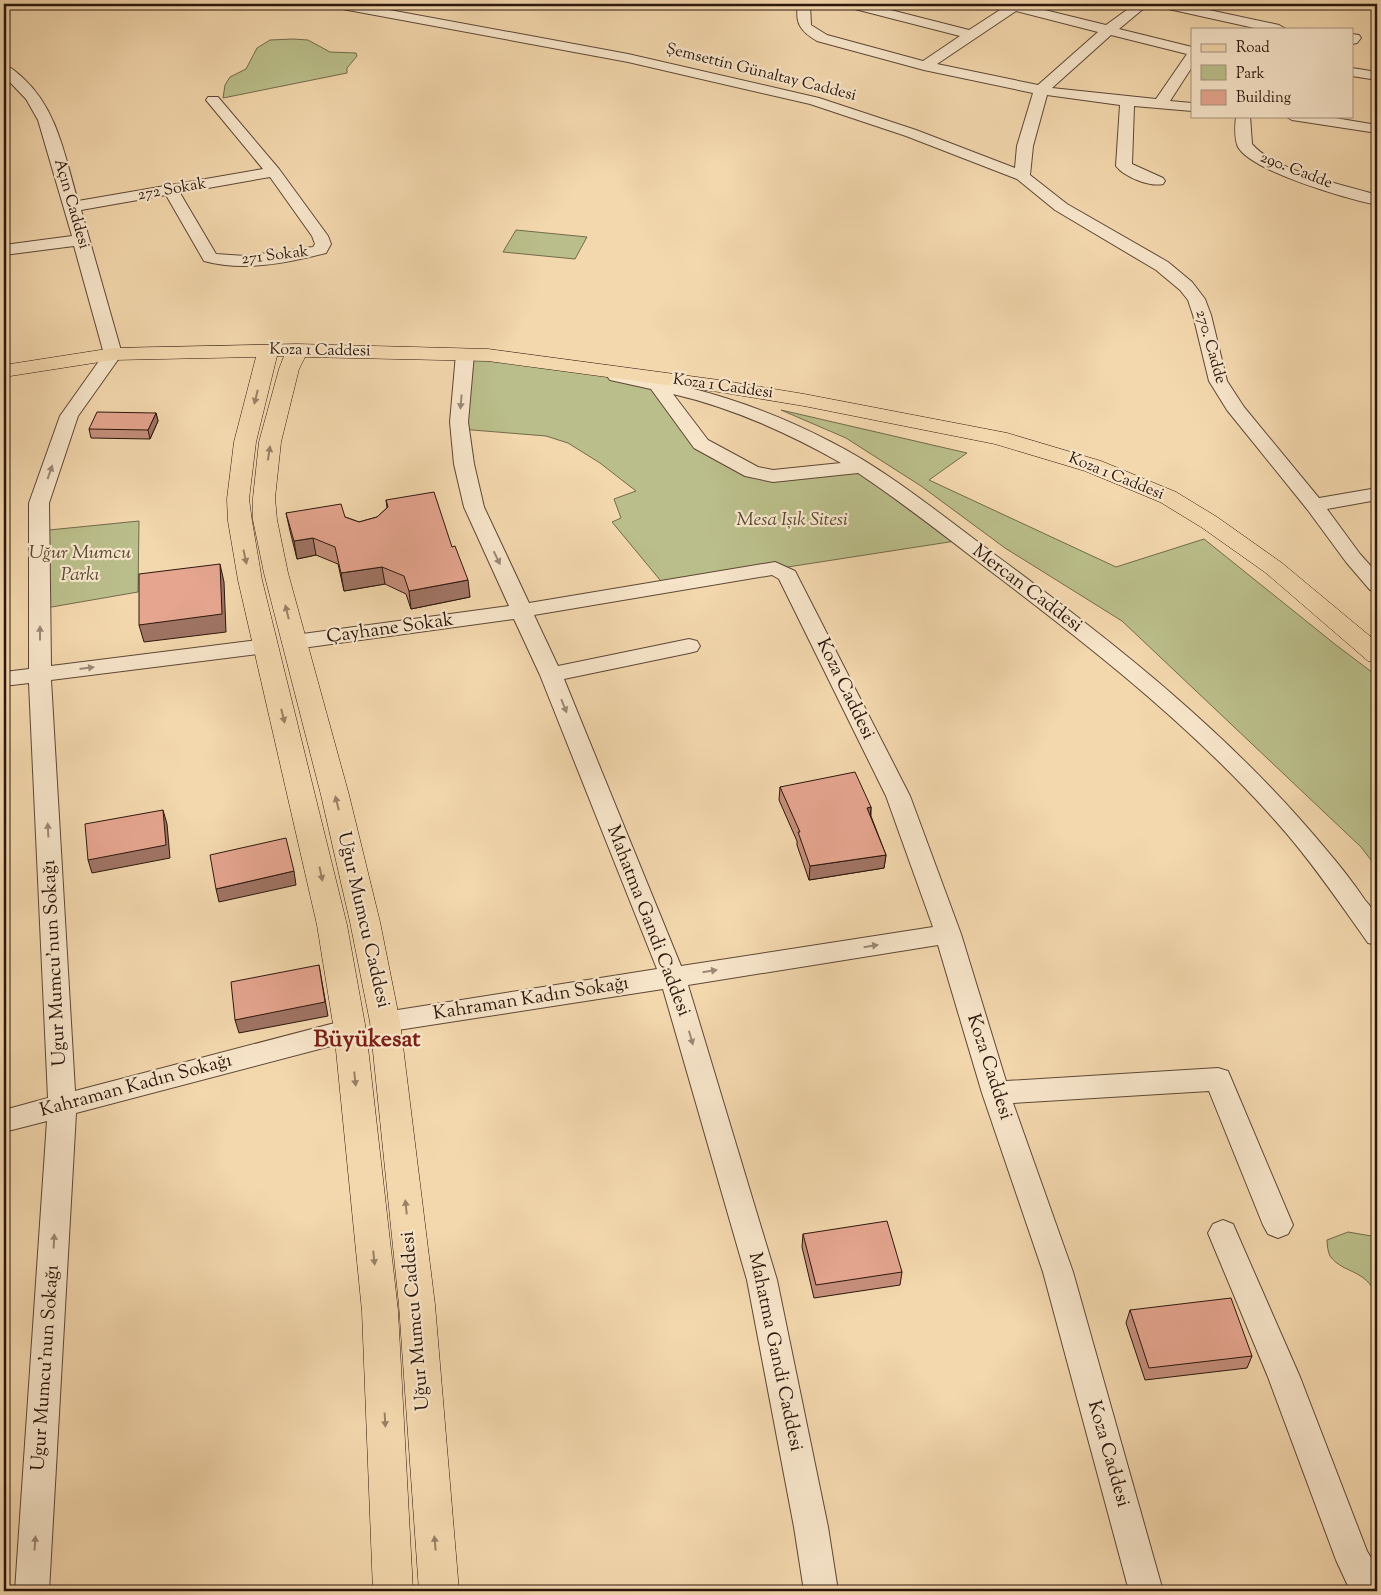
<svg xmlns="http://www.w3.org/2000/svg" width="1381" height="1595" font-family="'Sorts Mill Goudy',serif">
  <style>
    .green { fill: #babe8a; stroke: #736a4c }
    .lines { fill: none; stroke-linecap: round; stroke-linejoin: round }
    .minor-casing { stroke: #5e4735; stroke-width: 2 }
    .major-casing { stroke: #2c170d; stroke-width: 1 }
    .minor { fill: #f7e5ca; fill-rule: evenodd }
    .major { fill: #f3d7ad; fill-rule: evenodd }
    .wall { fill: #c58e7b; stroke: #2c170d }
    .shaded-wall { fill: #a07464; stroke: #2c170d }
    .building { fill: #e5a58f; stroke: #2c170d }
    .oneway { fill: #998165 }
    .oneway2 { fill: #9c8875 }
    .labels { text-anchor: middle; dominant-baseline: central; stroke-width: 4.5; stroke-linejoin: round; paint-order: stroke }
    .far-street-label { font-size: 16px; fill: #2c170d; stroke: #f7e5ca }
    .park-label { font-size: 19px; font-style: italic; fill: #574932; stroke: #f7e5ca }
    .street-label { font-size: 19px; fill: #2c170d; stroke: #f7e5ca }
    .district-label { font-size: 24px; font-weight: bold; fill: #7a1f14; stroke: #f7e5ca }
  </style>
  <rect width="100%" height="100%" fill="#f3d7ad"/>
  <filter id="stains"><feTurbulence type="fractalNoise" baseFrequency=".004" numOctaves="4"/><feColorMatrix values="0 0 0 0 .2 0 0 0 0 .09 0 0 0 0 .02 0 0 0 .5 -.17"/></filter>
  <radialGradient id="worn" r=".72"><stop offset=".6" stop-color="#630" stop-opacity="0"/><stop offset="1" stop-color="#630" stop-opacity=".3"/></radialGradient>
  <g class="green">
    <path d="M 293,39 L 308,40 L 330,52 L 356,53 L 357,56 L 347,68 L 347,73 L 223,98 L 225,85 L 230,77 L 246,69 L 257,48 L 270,40 Z"/>
    <path d="M 516,230 L 587,237 L 575,259 L 503,252 Z"/>
    <path d="M 465,354 L 657,384 L 701,444 L 752,472 L 860,467 L 962,540 L 665,586 L 612,522 L 621,518 L 614,499 L 636,491 L 600,463 L 568,443 L 546,436 L 460,429 Z"/>
    <path d="M 781,410 L 967,453 L 929,480 L 1116,567 L 1204,539 L 1336,645 L 1377,676 L 1377,868 L 1361,847 L 1122,621 L 1005,548 L 921,486 L 846,438 Z"/>
    <path d="M 139,521 L 138,592 L 40,609 L 39,531 Z"/>
    <path d="M 1348,1232 L 1377,1237 L 1377,1296 C 1365,1268 1343,1274 1330,1256 C 1328,1252 1327,1245 1327,1240 Z"/>
  </g>
  <g class="lines">
    <g class="minor-casing">
      <g id="minor">
        <path d="M 330,4 L 357,4 L 628,54 L 819,98 L 916,130 L 1015,168 L 1017,146 L 1033,93 L 924,70 L 817,41 C 800,31 795,23 798,4 L 810,4 L 811,25 L 827,35 L 923,61 L 960,36 L 847,7 L 846,4 L 867,4 L 969,30 L 1003,8 L 998,4 L 1020,4 L 1106,25 L 1135,4 L 1149,4 L 1119,29 L 1192,47 L 1192,67 L 1170,101 L 1192,103 L 1192,111 L 1134,106 L 1132,164 L 1163,178 L 1165,181 L 1163,184 C 1150,187 1124,177 1116,166 L 1120,105 L 1047,95 L 1033,146 L 1030,175 L 1067,204 L 1168,262 L 1192,282 L 1205,299 L 1211,315 L 1227,381 L 1244,407 L 1319,498 L 1377,488 L 1377,500 L 1327,509 L 1360,554 L 1377,573 L 1377,591 L 1370,590 L 1346,562 L 1307,509 L 1227,410 L 1209,381 L 1193,315 L 1188,300 L 1180,290 L 1156,270 L 1055,210 L 1017,179 L 906,136 L 810,104 L 628,62 L 337,8 ZM 1016,11 L 1098,32 L 1038,85 L 937,64 ZM 1111,35 L 1187,54 L 1156,99 L 1052,88 Z"/>
        <path d="M 1157,4 L 1181,4 L 1279,25 L 1286,29 L 1259,29 L 1164,8 Z"/>
        <path d="M 1352,34 L 1359,35 L 1361,38 L 1357,43 L 1352,44 Z"/>
        <path d="M 4,65 C 12,67 17,73 23,78 C 58,110 65,158 78,201 L 263,169 L 206,100 L 208,97 L 218,97 L 279,169 L 328,236 L 331,244 L 326,253 C 287,263 243,272 204,261 L 166,195 L 81,210 L 122,354 L 78,416 L 49,503 L 51,666 L 265,639 L 273,641 L 276,646 L 273,651 L 265,653 L 51,680 L 75,1091 L 350,1019 L 359,1023 L 363,1030 L 359,1037 L 350,1041 L 76,1113 L 49,1591 L 15,1591 L 47,1121 L 4,1132 L 4,1110 L 48,1098 L 29,683 L 4,686 L 4,672 L 29,669 L 29,503 L 60,416 L 104,354 L 74,246 L 4,255 L 4,245 L 72,236 L 38,120 L 26,99 L 4,76 ZM 270,177 L 312,236 L 315,244 L 313,247 L 245,256 L 216,254 L 180,193 Z"/>
        <path d="M 1352,68 L 1377,72 L 1377,80 L 1352,76 Z"/>
        <path d="M 1236,116 L 1250,116 L 1252,144 C 1275,171 1344,185 1377,195 L 1377,205 C 1349,199 1252,172 1238,147 C 1234,138 1235,126 1236,116 Z"/>
        <path d="M 1285,116 L 1323,116 L 1377,125 L 1377,133 L 1292,120 Z"/>
        <path d="M 465,349 L 471,350 L 474,354 L 468,422 L 474,464 L 484,507 L 529,603 L 775,562 L 795,571 L 910,796 L 961,934 L 1006,1081 L 1218,1068 L 1228,1071 L 1293,1225 L 1288,1234 L 1278,1238 L 1268,1234 L 1263,1225 L 1209,1091 L 1013,1103 L 1073,1272 L 1163,1591 L 1129,1591 L 1043,1272 L 982,1093 L 938,945 L 688,985 L 777,1280 L 828,1527 L 838,1591 L 804,1591 L 794,1527 L 747,1280 L 663,989 L 385,1032 L 376,1029 L 372,1022 L 376,1015 L 385,1012 L 657,969 L 540,675 L 514,619 L 295,649 L 287,647 L 284,642 L 287,637 L 295,635 L 509,606 L 464,507 L 454,464 L 450,422 L 456,354 L 459,350 ZM 772,575 L 779,579 L 886,796 L 933,927 L 681,966 L 564,679 L 689,653 L 697,651 L 700,646 L 697,641 L 689,639 L 558,666 L 534,615 Z"/>
        <path d="M 616,371 C 695,387 759,404 831,442 C 890,472 941,515 994,554 C 1115,643 1233,736 1329,853 C 1342,868 1354,884 1365,900 C 1369,905 1374,910 1377,916 C 1380,924 1377,937 1377,945 L 1368,943 C 1342,906 1316,868 1287,834 C 1202,735 1100,654 997,576 C 951,541 906,505 858,473 L 773,482 L 745,476 L 694,448 L 651,389 L 610,380 L 607,376 L 610,372 ZM 673,394 C 733,408 788,433 841,463 L 773,470 L 758,467 L 708,440 Z"/>
        <path d="M 1223,1220 L 1233,1224 L 1300,1377 L 1367,1551 L 1377,1568 L 1377,1591 L 1353,1591 L 1348,1586 L 1336,1560 L 1268,1377 L 1208,1233 L 1213,1224 Z"/>
      </g>
    </g>
    <g class="major-casing">
      <path id="major" d="M 297,344 L 488,349 L 719,380 L 804,394 L 1007,433 L 1101,461 L 1176,492 L 1217,517 L 1282,563 L 1377,642 L 1377,663 L 1368,661 L 1266,573 L 1201,527 L 1160,502 L 1085,471 L 995,444 L 804,406 L 719,392 L 488,361 L 305,357 L 299,369 L 281,442 L 275,498 L 277,520 L 288,573 L 349,795 L 380,922 L 400,1022 L 435,1305 L 459,1591 L 419,1591 L 399,1305 L 370,1022 L 350,922 L 321,795 L 264,573 L 253,520 L 253,498 L 259,442 L 279,369 L 284,356 L 277,356 L 256,442 L 249,499 L 252,521 L 262,580 L 347,925 L 366,1030 L 398,1311 L 413,1591 L 373,1591 L 362,1311 L 334,1030 L 317,925 L 238,580 L 228,521 L 227,499 L 234,442 L 256,357 L 113,360 L 4,377 L 4,365 L 113,348 Z"/>
    </g>
    <use href="#minor" class="minor"/>
    <use href="#major" class="major"/>
  </g>
  <g class="wall">
    <path d="M 156,413 L 158,421 L 150,439 L 91,438 L 89,429 Z"/>
    <path d="M 386,500 L 452,547 L 470,597 L 411,609 L 406,594 L 385,584 L 344,591 L 338,564 L 316,555 L 297,559 L 290,531 L 286,513 L 345,517 L 359,522 L 377,517 L 387,508 Z"/>
    <path d="M 780,787 L 871,807 L 871,816 L 886,855 L 884,868 L 809,880 L 797,845 L 797,841 L 779,800 Z"/>
    <path d="M 803,1234 L 902,1272 L 900,1285 L 814,1298 L 802,1247 Z"/>
    <path d="M 1130,1310 L 1252,1356 L 1247,1368 L 1145,1380 L 1126,1323 Z"/>
  </g>
  <g class="shaded-wall">
    <path d="M 156,413 L 158,421 L 150,439 L 148,430 Z"/>
    <path d="M 313,538 L 316,555 L 297,559 L 294,541 Z"/>
    <path d="M 220,564 L 224,582 L 226,632 L 144,642 L 139,625 Z"/>
    <path d="M 382,567 L 385,584 L 344,591 L 341,573 Z"/>
    <path d="M 468,580 L 470,597 L 411,609 L 409,591 Z"/>
    <path d="M 871,807 L 870,820 L 867,808 Z"/>
    <path d="M 163,810 L 167,824 L 170,858 L 92,873 L 88,860 Z"/>
    <path d="M 886,855 L 884,868 L 809,880 L 810,866 Z"/>
    <path d="M 294,871 L 296,885 L 219,902 L 216,889 Z"/>
    <path d="M 319,965 L 328,1016 L 239,1033 L 235,1020 Z"/>
  </g>
  <g class="building">
    <path d="M 97,412 L 156,413 L 148,430 L 89,429 Z"/>
    <path d="M 434,492 L 452,547 L 455,546 L 468,580 L 409,591 L 404,576 L 382,567 L 341,573 L 335,547 L 313,538 L 294,541 L 286,513 L 341,504 L 345,517 L 359,522 L 377,517 L 388,507 L 386,500 Z"/>
    <path d="M 220,564 L 222,614 L 139,625 L 139,574 Z"/>
    <path d="M 855,772 L 871,807 L 867,808 L 886,855 L 810,866 L 798,832 L 800,832 L 780,787 Z"/>
    <path d="M 163,810 L 166,845 L 88,860 L 85,824 Z"/>
    <path d="M 286,838 L 294,871 L 216,889 L 210,855 Z"/>
    <path d="M 319,965 L 325,1002 L 235,1020 L 231,982 Z"/>
    <path d="M 887,1221 L 902,1272 L 816,1285 L 803,1234 Z"/>
    <path d="M 1231,1298 L 1252,1356 L 1149,1368 L 1130,1310 Z"/>
  </g>
  <defs><path id="oneway-solid" d="M-6-.8H1V-3.2L6.5 0L1 3.2V.8H-6Z" transform="scale(1.25)"/></defs>
  <g class="oneway">
    <use href="#oneway-solid" transform="translate(256 397) rotate(104)"/>
    <use href="#oneway-solid" transform="translate(269 453) rotate(-81)"/>
    <use href="#oneway-solid" transform="translate(245 557) rotate(78)"/>
    <use href="#oneway-solid" transform="translate(287 612) rotate(-104)"/>
    <use href="#oneway-solid" transform="translate(283 716) rotate(76)"/>
    <use href="#oneway-solid" transform="translate(337 803) rotate(-104)"/>
    <use href="#oneway-solid" transform="translate(321 874) rotate(78)"/>
    <use href="#oneway-solid" transform="translate(355 1079) rotate(84)"/>
    <use href="#oneway-solid" transform="translate(406 1207) rotate(-96)"/>
    <use href="#oneway-solid" transform="translate(374 1258) rotate(84)"/>
    <use href="#oneway-solid" transform="translate(385 1420) rotate(87)"/>
    <use href="#oneway-solid" transform="translate(435 1543) rotate(-95)"/>
  </g>
  <g class="oneway2">
    <use href="#oneway-solid" transform="translate(461 402) rotate(95)"/>
    <use href="#oneway-solid" transform="translate(50 472) rotate(-71)"/>
    <use href="#oneway-solid" transform="translate(497 558) rotate(64)"/>
    <use href="#oneway-solid" transform="translate(40 633) rotate(-90)"/>
    <use href="#oneway-solid" transform="translate(87 668) rotate(-7)"/>
    <use href="#oneway-solid" transform="translate(564 706) rotate(68)"/>
    <use href="#oneway-solid" transform="translate(48 830) rotate(-93)"/>
    <use href="#oneway-solid" transform="translate(871 946) rotate(-9)"/>
    <use href="#oneway-solid" transform="translate(710 971) rotate(-9)"/>
    <use href="#oneway-solid" transform="translate(691 1038) rotate(74)"/>
    <use href="#oneway-solid" transform="translate(54 1241) rotate(-87)"/>
    <use href="#oneway-solid" transform="translate(35 1543) rotate(-86)"/>
  </g>
  <g class="labels">
    <g class="far-street-label">
      <text transform="translate(761 73) rotate(14)">Şemsettin Günaltay Caddesi</text>
      <text transform="translate(1296 171) rotate(21)">290. Cadde</text>
      <text transform="translate(172 190) rotate(-10)">272 Sokak</text>
      <text transform="translate(71 204) rotate(74)">Açın Caddesi</text>
      <text transform="translate(275 256) rotate(-7)">271 Sokak</text>
      <text transform="translate(1210 347) rotate(74)">270. Cadde</text>
      <text transform="translate(320 351) rotate(1)">Koza 1 Caddesi</text>
      <text transform="translate(723 387) rotate(8)">Koza 1 Caddesi</text>
      <text transform="translate(1116 477) rotate(22)">Koza 1 Caddesi</text>
    </g>
    <g class="park-label">
      <text x="792" y="520">Mesa Işık Sitesi</text>
      <text x="80" y="553">Uğur Mumcu<tspan x="80" dy="22">Parkı</tspan></text>
    </g>
    <g class="street-label">
      <text transform="translate(1027 589) rotate(37)">Mercan Caddesi</text>
      <text transform="translate(390 629) rotate(-8)">Çayhane Sokak</text>
      <text transform="translate(845 689) rotate(64)">Koza Caddesi</text>
      <text transform="translate(363 920) rotate(77)">Uğur Mumcu Caddesi</text>
      <text transform="translate(648 921) rotate(69)">Mahatma Gandi Caddesi</text>
      <text transform="translate(55 963) rotate(-93)">Ugur Mumcu'nun Sokağı</text>
      <text transform="translate(531 999) rotate(-9)">Kahraman Kadın Sokağı</text>
      <text transform="translate(989 1067) rotate(72)">Koza Caddesi</text>
      <text transform="translate(136 1086) rotate(-15)">Kahraman Kadın Sokağı</text>
      <text transform="translate(416 1321) rotate(-95)">Uğur Mumcu Caddesi</text>
      <text transform="translate(775 1352) rotate(78)">Mahatma Gandi Caddesi</text>
      <text transform="translate(46 1368) rotate(-86)">Ugur Mumcu'nun Sokağı</text>
      <text transform="translate(1108 1454) rotate(74)">Koza Caddesi</text>
    </g>
    <g class="district-label">
      <text x="367" y="1040">Büyükesat</text>
    </g>
  </g>
  <rect width="1381" height="1595" fill="none" stroke="#f3d7ad" stroke-width="20"/>
  <rect x="5" y="5" width="1371" height="1585" fill="none" stroke="#2c170d" stroke-width="2.5"/>
  <rect x="10" y="10" width="1361" height="1575" fill="none" stroke="#2c170d"/>
  <rect x="1191" y="28" width="162" height="90" fill="#f7e5ca" stroke="#a6937e"/>
  <rect x="1201" y="44" width="25" height="8" fill="#f3d7ad" stroke="#a6937e"/>
  <text x="1236" y="52" font-size="15" fill="#2c170d">Road</text>
  <rect x="1201" y="65" width="25" height="15" fill="#babe8a" stroke="#a6937e"/>
  <text x="1236" y="78" font-size="15" fill="#2c170d">Park</text>
  <rect x="1201" y="90" width="25" height="15" fill="#e5a58f" stroke="#a6937e"/>
  <text x="1236" y="102" font-size="15" fill="#2c170d">Building</text>
  <rect width="100%" height="100%" filter="url(#stains)"/>
  <rect width="100%" height="100%" fill="url(#worn)"/>
</svg>
